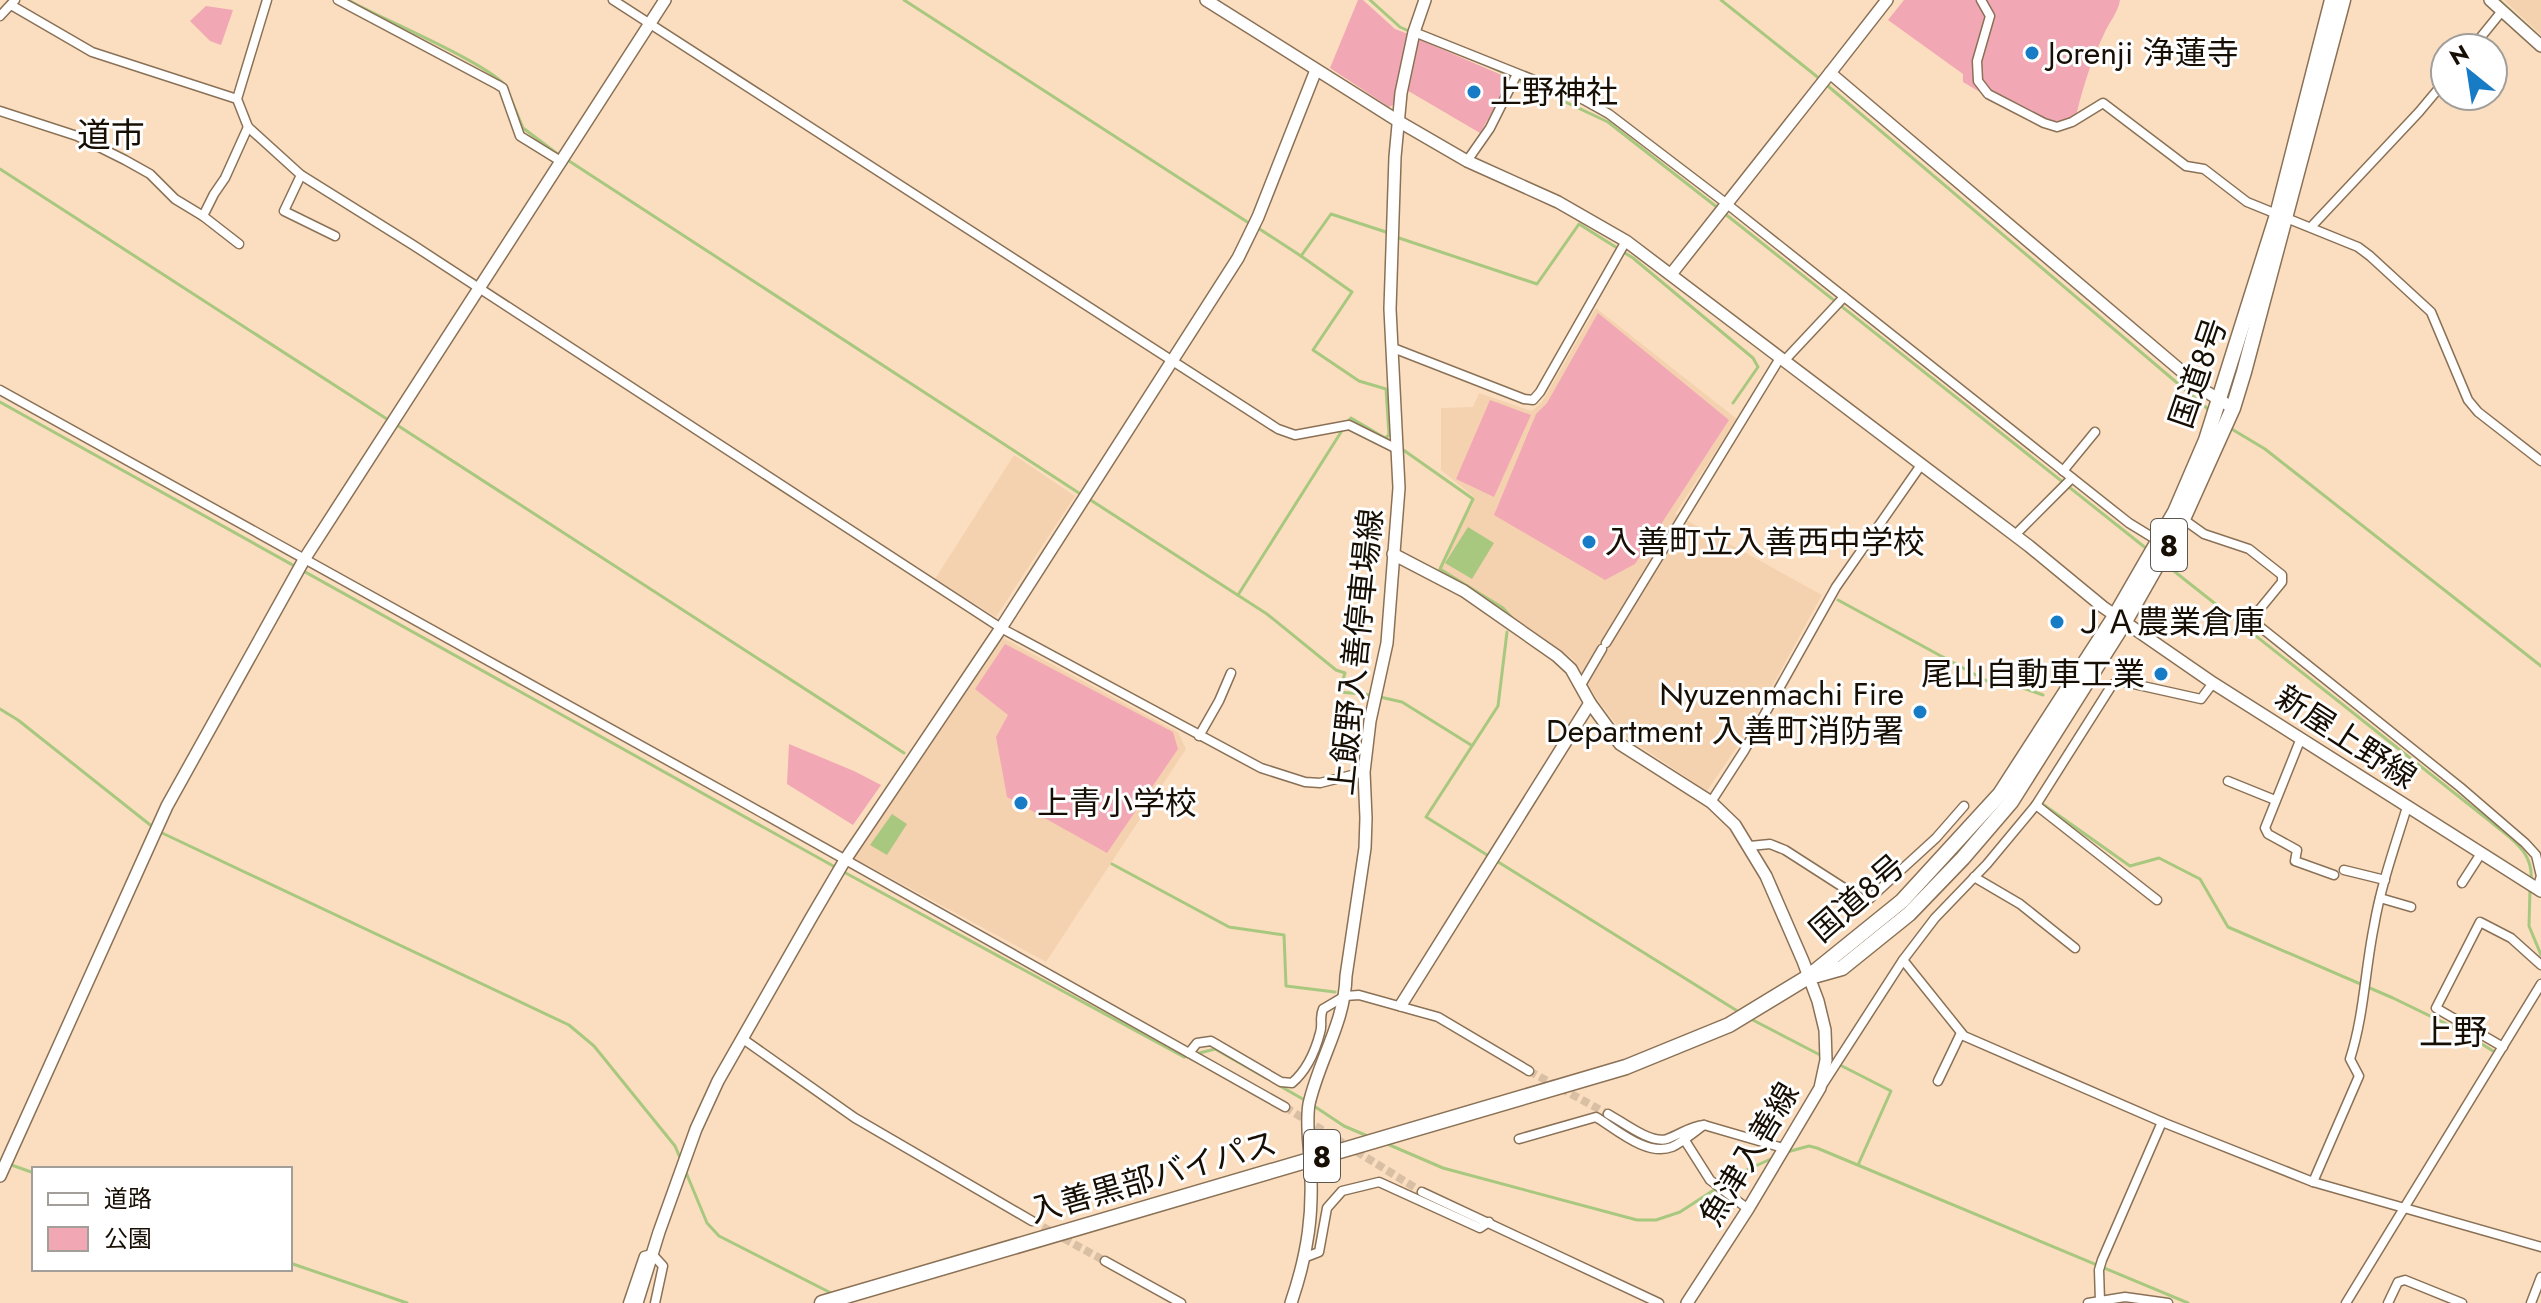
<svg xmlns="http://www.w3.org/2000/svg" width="2541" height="1303" font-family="Jost,'Noto Sans JP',sans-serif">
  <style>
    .built { fill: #f5d2af }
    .green { fill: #f2a7b4 }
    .water { fill: #a8c87f }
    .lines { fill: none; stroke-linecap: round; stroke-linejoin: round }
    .stream { stroke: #a8c87f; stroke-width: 3 }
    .street-tunnel { stroke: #d9bfa4; stroke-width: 8; stroke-dasharray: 8 4; stroke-linecap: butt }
    .street-casing { stroke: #8a7156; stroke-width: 11 }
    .secondary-casing { stroke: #8a7156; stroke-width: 14 }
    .highway-casing { stroke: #8a7156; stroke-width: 17 }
    .street { stroke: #fff; stroke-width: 8 }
    .secondary { stroke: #fff; stroke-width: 11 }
    .highway { stroke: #fff; stroke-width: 14 }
    .poi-dot { fill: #177bc6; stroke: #fff; stroke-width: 3 }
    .labels { text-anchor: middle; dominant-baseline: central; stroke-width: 6; stroke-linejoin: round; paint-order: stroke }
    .shield { fill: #fff; stroke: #5d564f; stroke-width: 2 }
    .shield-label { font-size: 30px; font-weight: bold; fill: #170e04 }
    .poi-label { font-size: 32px; fill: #170e04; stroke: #fff; text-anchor: start }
    .street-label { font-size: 32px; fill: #170e04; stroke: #fff }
    .neighbourhood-label { font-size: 34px; fill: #170e04; stroke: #fff }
  </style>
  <rect width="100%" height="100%" fill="#fbdec0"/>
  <g class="built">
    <path d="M 2504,0 L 2541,0 L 2541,35 Z"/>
    <path d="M 1596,308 L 1737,419 L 1675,514 L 1822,595 L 1746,734 L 1707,791 L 1626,737 L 1596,698 L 1573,659 L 1471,588 L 1438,570 L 1475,498 L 1441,470 L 1441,408 L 1473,407 L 1479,393 L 1532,411 L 1542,402 Z"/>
    <path d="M 1014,455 L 1075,496 L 996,617 L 935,579 Z"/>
    <path d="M 1003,638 L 1178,732 L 1186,749 L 1046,962 L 854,858 Z"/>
  </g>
  <g class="green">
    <path d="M 1358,0 L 1363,0 L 1395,29 L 1408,34 L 1395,104 L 1389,107 L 1330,68 Z"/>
    <path d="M 1904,0 L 2120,0 C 2118,13 2109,22 2104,34 C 2090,63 2081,93 2074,125 L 2041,125 L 2010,110 L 1963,82 L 1963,74 L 1888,20 Z"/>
    <path d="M 206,6 L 233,10 L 221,45 L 210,41 L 190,21 Z"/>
    <path d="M 1416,38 L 1511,79 L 1480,133 L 1405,89 Z"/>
    <path d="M 1598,313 L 1729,420 L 1635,564 L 1605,580 L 1494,515 L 1536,414 L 1547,403 Z"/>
    <path d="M 1490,400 L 1531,415 L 1494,497 L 1456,479 Z"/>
    <path d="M 1005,644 L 1173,732 L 1178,749 L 1107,853 L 1007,797 L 996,737 L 1008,715 L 975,689 Z"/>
    <path d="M 789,744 L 854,771 L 881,785 L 853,825 L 787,784 Z"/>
  </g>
  <g class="water">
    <path d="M 1468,527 L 1494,543 L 1472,579 L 1445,563 Z"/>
    <path d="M 892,814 L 907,824 L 887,855 L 870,845 Z"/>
  </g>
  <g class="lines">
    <g class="stream">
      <path d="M 348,0 C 377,17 495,66 507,88"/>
      <path d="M 904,0 L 1252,225"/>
      <path d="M 1370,0 L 1400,27 L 1411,32"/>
      <path d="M 1721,0 L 1815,75 L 2209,410"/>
      <path d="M 2499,0 L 2535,33"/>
      <path d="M 1491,67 L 1608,122 L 1718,208"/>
      <path d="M 511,99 L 523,128 L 559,155"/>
      <path d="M 566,159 L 1082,495"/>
      <path d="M 0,169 L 390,421"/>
      <path d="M 1724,213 L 2147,549"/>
      <path d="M 1258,228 L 1301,256 L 1331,214 L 1389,233"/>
      <path d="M 1396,237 L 1537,284 L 1579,224 L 1633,258 L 1753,358 L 1758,367 L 1733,403"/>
      <path d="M 1301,256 L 1352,292 L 1313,350 L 1359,381 L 1386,389 L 1389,435 L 1385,438 L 1351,418 L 1347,423"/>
      <path d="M 0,402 L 835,867"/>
      <path d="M 397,425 L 904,753"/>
      <path d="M 2230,428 L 2265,449 L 2541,666"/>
      <path d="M 1402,449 L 1473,499 L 1440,569 L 1503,608 L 1513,619"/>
      <path d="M 1089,499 L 1267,614 L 1336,670 L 1345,673 L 1339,692 L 1373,695"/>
      <path d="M 2165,564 L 2491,822 C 2512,840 2534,851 2531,882"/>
      <path d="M 1238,595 L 1343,429"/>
      <path d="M 1838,600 L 1987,681 L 2009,683 L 2043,695"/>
      <path d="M 1507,632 L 1498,706 L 1426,817 L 1739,1012"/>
      <path d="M 1380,697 L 1402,702 L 1471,745"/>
      <path d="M 0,709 L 18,720 L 154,828"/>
      <path d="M 2044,805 L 2130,866 L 2159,858 L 2200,879 L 2228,927 L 2393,998 L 2461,1031 L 2493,1051"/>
      <path d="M 160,832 L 569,1025 L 594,1046 L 675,1146 L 681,1160"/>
      <path d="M 1112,864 L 1229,927 L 1284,935 L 1286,986 L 1335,992"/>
      <path d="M 842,871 L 1184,1057 L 1215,1049 L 1266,1078"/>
      <path d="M 2530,889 L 2529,926 L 2541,955"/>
      <path d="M 1749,1018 L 1824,1057"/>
      <path d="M 1838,1064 L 1891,1091 L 1858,1165"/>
      <path d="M 1280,1086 L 1308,1102"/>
      <path d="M 1314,1106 L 1344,1126 L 1370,1137"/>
      <path d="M 1385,1143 L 1443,1168 L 1637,1220 L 1656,1220 L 1680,1212 L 1740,1173 L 1773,1158"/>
      <path d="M 1787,1152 L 1809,1146 L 1817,1148 L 2188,1303"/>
      <path d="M 0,1161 L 34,1173"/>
      <path d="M 685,1170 L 707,1223 L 719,1236 L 831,1293"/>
      <path d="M 290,1263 L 407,1303"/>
    </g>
    <g class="street-tunnel">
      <path d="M 1529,1071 L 1608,1114"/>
      <path d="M 1285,1107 L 1422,1192"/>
      <path d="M 1032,1221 L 1105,1261"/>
    </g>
    <g class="street-casing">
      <g id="street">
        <path d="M 267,0 L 237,99 L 248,127 L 301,175 L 413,245 L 1001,628 L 1261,768 L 1305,782 L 1320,783 L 1364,772"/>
        <path d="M 338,0 L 498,85 L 503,88 L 520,136 L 562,162"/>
        <path d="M 613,0 L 1278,429 L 1295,435 L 1349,425 L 1397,449"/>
        <path d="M 1981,0 L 1990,16 L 1977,61 L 1978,81 L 1988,94 L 2044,123 L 2057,127 L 2072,122 L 2103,103 L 2186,166 L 2204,169 L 2247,202 L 2358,247 L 2370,256 L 2431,312 L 2468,400 L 2478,412 L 2541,461"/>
        <path d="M 11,5 L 92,52 L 237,99"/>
        <path d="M 0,16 L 15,0"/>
        <path d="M 1414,32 L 1584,100 L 1609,114 L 1727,204 L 2129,523 L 2160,542"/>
        <path d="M 2472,48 L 2502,11"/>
        <path d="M 0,111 L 77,136 L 125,160 L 150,174 L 175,199 L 203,216 L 214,194 L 225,178 L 248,127"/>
        <path d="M 1467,161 L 1490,128 L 1517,74"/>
        <path d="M 301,175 L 284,211 L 335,236"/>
        <path d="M 203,216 L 239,244"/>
        <path d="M 2311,227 L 2419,112 L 2445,81"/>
        <path d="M 1393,348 L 1524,399 L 1533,400 L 1540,392 L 1626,241"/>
        <path d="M 1784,361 L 1844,297"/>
        <path d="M 0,390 L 739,800 L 1285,1107"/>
        <path d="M 2063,471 L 2095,432"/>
        <path d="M 2183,519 L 2204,534 L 2249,549 L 2282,575 L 2282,582 L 2255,615 L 2254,622 L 2460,787 L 2525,843 L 2536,855 L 2541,876 L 2537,889"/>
        <path d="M 2015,535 L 2072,478"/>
        <path d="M 1606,643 L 1780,358"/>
        <path d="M 1581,685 L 1602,649"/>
        <path d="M 1199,736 L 1219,701 L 1231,673"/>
        <path d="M 2301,738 L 2265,828 L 2268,834 L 2297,850 L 2295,861 L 2334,875"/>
        <path d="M 2228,781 L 2275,800"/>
        <path d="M 1711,802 L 1744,751 L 1836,587 L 1921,465"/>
        <path d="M 2036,805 L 2157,900"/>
        <path d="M 1750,846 L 1770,844 L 1785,850 L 1866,902 L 1936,838 L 1964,806"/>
        <path d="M 2344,870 L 2385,880"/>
        <path d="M 1974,877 L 2020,904 L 2075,948"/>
        <path d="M 2462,883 L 2480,855"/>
        <path d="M 2380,898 L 2411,907"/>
        <path d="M 1903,960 L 1964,1036 L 2162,1122 L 2313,1182 L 2541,1247"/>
        <path d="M 743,1039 L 855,1118 L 1032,1221"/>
        <path d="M 2503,1047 L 2436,1008 L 2480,922 L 2511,938 L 2541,965"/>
        <path d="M 1189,1053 L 1197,1043 L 1211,1041 L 1281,1082 L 1292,1083 C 1306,1071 1315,1052 1320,1033 C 1323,1025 1319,1018 1323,1009 L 1345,996 L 1359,995 L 1438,1017 L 1529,1071"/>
        <path d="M 1938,1081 L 1961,1033"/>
        <path d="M 1823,1084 L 1903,960 L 1935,918 L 1987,864 L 2036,805 L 2112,685 L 2120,681 L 2201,699 L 2213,683"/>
        <path d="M 1608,1114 C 1623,1122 1650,1144 1667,1139 C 1681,1134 1690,1126 1704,1125 L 1783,1148"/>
        <path d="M 1519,1139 L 1596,1117 C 1616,1129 1647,1157 1672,1147 C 1683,1142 1694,1132 1704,1125"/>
        <path d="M 1684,1139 L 1710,1180 L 1748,1209"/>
        <path d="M 2313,1182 L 2359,1076 L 2350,1059 C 2364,1016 2365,970 2374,926 C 2381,885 2395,846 2407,807"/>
        <path d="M 1422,1192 L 1659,1303"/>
        <path d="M 1306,1257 L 1319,1252 L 1327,1208 L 1342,1191 L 1379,1182 L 1480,1228 L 1489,1222"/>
        <path d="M 1105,1261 L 1181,1303"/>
        <path d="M 2100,1301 L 2099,1270 L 2102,1260 L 2162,1122"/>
        <path d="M 628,1303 L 644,1256 L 652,1254 L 663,1266 L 655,1303"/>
        <path d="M 2088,1303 L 2125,1297 L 2168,1303"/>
        <path d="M 2346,1303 L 2541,984"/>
        <path d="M 2388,1303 L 2398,1282 L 2405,1280 L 2462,1303"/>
        <path d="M 2531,1303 L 2541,1277"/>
      </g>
    </g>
    <g class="secondary-casing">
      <g id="secondary">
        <path d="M 1206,0 L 1398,121 L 1467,161 L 1558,202 L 1626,241 L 2029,546 L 2103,607 L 2213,683 L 2541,891"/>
        <path d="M 2490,0 L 2541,46"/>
        <path d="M 1830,73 L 1887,0"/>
        <path d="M 1672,273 L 1830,73 L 2205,391 L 2233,408"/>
        <path d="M 1393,554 L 1464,591 L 1557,656 L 1571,669 L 1590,703 L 1620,744 L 1711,802 L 1735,825 L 1766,876 L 1803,961 L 1818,1001 L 1825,1030 L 1826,1060 L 1820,1088 L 1748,1209 L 1687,1303"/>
        <path d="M 1401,1005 L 1590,703"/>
        <path d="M 0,1176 L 167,806 L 305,558 L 665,0"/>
        <path d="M 637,1303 L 659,1232 L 696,1129 L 718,1081 L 811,918 L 845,860 L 1001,628 L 1238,258 L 1258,217 L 1316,70"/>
        <path d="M 1291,1303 C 1308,1253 1314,1212 1310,1159 C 1309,1141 1306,1122 1309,1104 C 1319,1060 1345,1022 1346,976 L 1365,848 L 1366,818 L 1364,772 L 1370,721 L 1387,643 L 1399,488 L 1390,309 L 1395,157 L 1401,93 L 1414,32 L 1425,0"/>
      </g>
    </g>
    <g class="highway-casing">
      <g id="highway">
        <path d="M 1817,975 L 1842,968 L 1909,914 L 1963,858 L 2011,802 L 2124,623 L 2183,519 L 2233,408 L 2244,372 L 2343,0"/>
        <path d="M 822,1303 L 1626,1067 L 1729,1025 L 1808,977 L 1902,901 L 2000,794 L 2115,616 L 2175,512 L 2206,440 L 2277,215 L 2332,0"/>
      </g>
    </g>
    <use href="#street" class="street"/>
    <use href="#secondary" class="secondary"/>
    <use href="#highway" class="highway"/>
  </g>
  <g class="poi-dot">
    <circle cx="2032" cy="53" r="8"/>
    <circle cx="1474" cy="92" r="8"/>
    <circle cx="1589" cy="542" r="8"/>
    <circle cx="2057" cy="622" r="8"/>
    <circle cx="2161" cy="674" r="8"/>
    <circle cx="1920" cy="712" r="8"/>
    <circle cx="1021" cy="803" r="8"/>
  </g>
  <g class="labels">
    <g class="shield">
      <rect x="2151" y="519" width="36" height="52" rx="6"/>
      <rect x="1304" y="1130" width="36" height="52" rx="6"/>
    </g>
    <g class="shield-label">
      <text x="2169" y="545">8</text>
      <text x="1322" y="1156">8</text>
    </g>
    <g class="poi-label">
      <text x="2048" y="53">Jorenji 浄蓮寺</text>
      <text x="1490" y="92">上野神社</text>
      <text x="1605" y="542">入善町立入善西中学校</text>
      <text x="2073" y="622">ＪＡ農業倉庫</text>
      <text x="2145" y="674" text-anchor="end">尾山自動車工業</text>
      <text x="1904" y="694" text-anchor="end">Nyuzenmachi Fire<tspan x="1904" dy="37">Department 入善町消防署</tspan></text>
      <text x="1037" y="803">上青小学校</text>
    </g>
    <g class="street-label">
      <text transform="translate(2198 373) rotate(-71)">国道8号</text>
      <text transform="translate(1356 652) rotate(-84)">上飯野入善停車場線</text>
      <text transform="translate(2346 737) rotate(33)">新屋上野線</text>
      <text transform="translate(1857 898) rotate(-41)">国道8号</text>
      <text transform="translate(1749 1154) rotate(-59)">魚津入善線</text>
      <text transform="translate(1153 1177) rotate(-16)">入善黒部バイパス</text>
    </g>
    <g class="neighbourhood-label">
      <text x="111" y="135">道市</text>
      <text x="2453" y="1032">上野</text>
    </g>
  </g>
  <rect x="32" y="1167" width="260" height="104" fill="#ffffff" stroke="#a29f9b" stroke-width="2"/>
  <rect x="48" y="1193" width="40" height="12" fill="#ffffff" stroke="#a29f9b" stroke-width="2"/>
  <text x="104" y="1207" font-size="24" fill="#170e04">道路</text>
  <rect x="48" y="1227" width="40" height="24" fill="#f2a7b4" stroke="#a29f9b" stroke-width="2"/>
  <text x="104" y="1247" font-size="24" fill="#170e04">公園</text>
  <g transform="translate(2469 72) rotate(330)"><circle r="38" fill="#ffffff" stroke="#a29f9b" stroke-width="2"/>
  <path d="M0-6L14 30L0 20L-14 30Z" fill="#177bc6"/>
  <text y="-12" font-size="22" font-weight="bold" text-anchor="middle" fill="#170e04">N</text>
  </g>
</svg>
